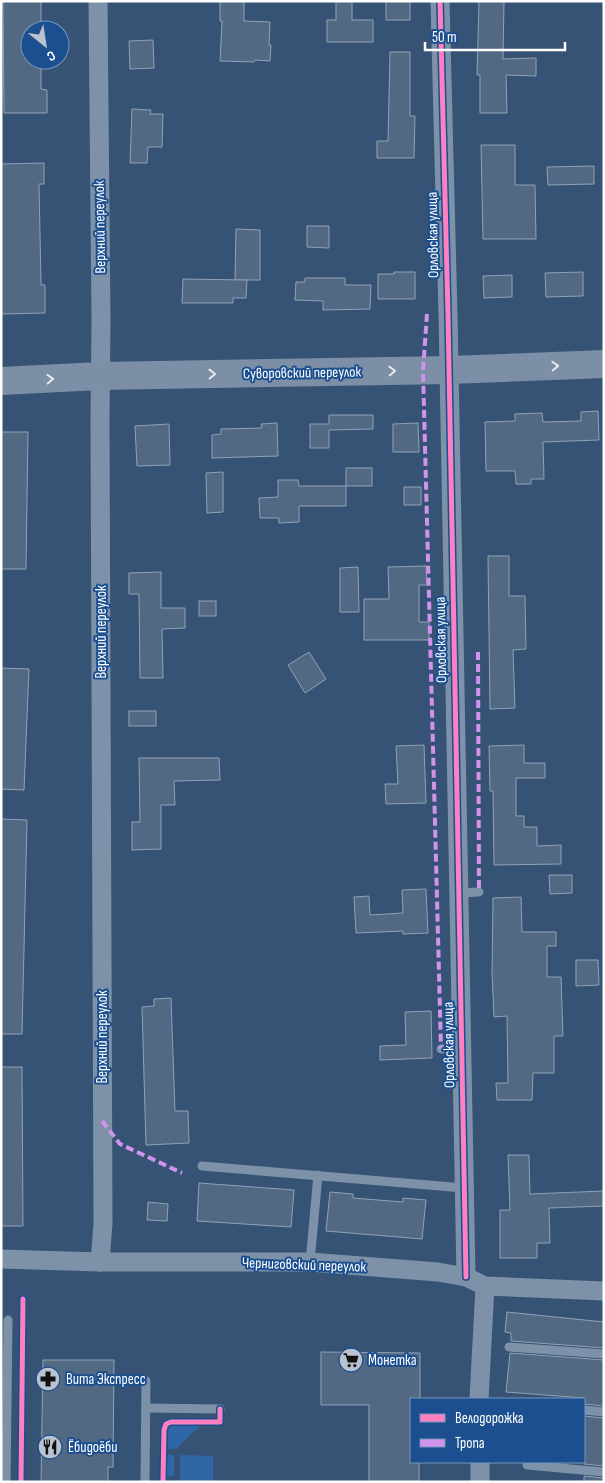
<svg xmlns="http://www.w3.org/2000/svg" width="605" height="1483" font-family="'Sofia Sans Condensed',sans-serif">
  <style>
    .green { fill: #2f66a5 }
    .building { fill: #526984; stroke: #92a2b6 }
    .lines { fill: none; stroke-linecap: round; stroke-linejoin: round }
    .lane { stroke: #7d92a8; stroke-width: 9 }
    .street { stroke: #7d92a8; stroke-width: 19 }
    .primary { stroke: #7d8ea7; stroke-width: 28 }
    .quiet { stroke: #d193ec; stroke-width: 4; stroke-dasharray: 8 4; stroke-linecap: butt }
    .cycleway-casing { stroke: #1b4f8f; stroke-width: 8 }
    .cycleway { stroke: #ff80c0; stroke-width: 5 }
    .oneway { stroke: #e5e8ed }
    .labels { text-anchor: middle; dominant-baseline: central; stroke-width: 4; stroke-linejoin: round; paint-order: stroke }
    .street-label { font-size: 15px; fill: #fff; stroke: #1b4f8f }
    .poi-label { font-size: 15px; fill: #fff; stroke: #1b4f8f; text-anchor: start }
  </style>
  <rect width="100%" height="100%" fill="#365274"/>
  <g class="green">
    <path d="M 170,1426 L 200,1426 L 176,1449 L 166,1449 L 167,1429 Z"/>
    <path d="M 166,1454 L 174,1455 L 174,1476 L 166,1476 Z"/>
    <path d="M 180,1455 L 213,1456 L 213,1482 L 180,1482 Z"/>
  </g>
  <g class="building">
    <path d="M 3,1 L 41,1 L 41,30 L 30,30 L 30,60 L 41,60 L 41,89 L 47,90 L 47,113 L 4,113 Z"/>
    <path d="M 220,1 L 244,1 L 244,21 L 270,22 L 269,45 L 271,45 L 270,61 L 255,60 L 254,62 L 220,61 L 222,21 L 220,21 Z"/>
    <path d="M 336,1 L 352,1 L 352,20 L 373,20 L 373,42 L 327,42 L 327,20 L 336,20 Z"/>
    <rect x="386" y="1" width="24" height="19"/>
    <path d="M 479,1 L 504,1 L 503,59 L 536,58 L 536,76 L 506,75 L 507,113 L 480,113 L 480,75 L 477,75 Z"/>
    <path d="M 153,40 L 154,68 L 130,69 L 129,41 Z"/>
    <path d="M 390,52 L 410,52 L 410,116 L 415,116 L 414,158 L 377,158 L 377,141 L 388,141 Z"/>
    <path d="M 132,109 L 151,110 L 150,114 L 163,114 L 162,147 L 148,147 L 147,163 L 130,163 Z"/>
    <path d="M 481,145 L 515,145 L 515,185 L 535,185 L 536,239 L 483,239 Z"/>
    <path d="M 44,163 L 44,184 L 39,184 L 41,285 L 45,285 L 45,313 L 1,314 L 1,164 Z"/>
    <path d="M 594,166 L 594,184 L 548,185 L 547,167 Z"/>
    <path d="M 307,226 L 329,226 L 329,248 L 307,247 Z"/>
    <path d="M 236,229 L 260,230 L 260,280 L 235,280 Z"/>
    <path d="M 394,272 L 415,272 L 415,299 L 378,299 L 378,274 L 394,274 Z"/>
    <path d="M 583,272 L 583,296 L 546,297 L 545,273 Z"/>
    <path d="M 512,275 L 512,297 L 484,298 L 483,276 Z"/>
    <path d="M 305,278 L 345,278 L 345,285 L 371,285 L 370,309 L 323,310 L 323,301 L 295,300 L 296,282 L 305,282 Z"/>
    <path d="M 183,279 L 247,280 L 246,298 L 233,298 L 233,303 L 182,303 Z"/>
    <path d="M 598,411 L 599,440 L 543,442 L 544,479 L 531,479 L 531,484 L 516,484 L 515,471 L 486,471 L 485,422 L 515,421 L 515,414 L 542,413 L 543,422 L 581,421 L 581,412 Z"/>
    <path d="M 329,415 L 373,415 L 373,429 L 329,430 L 329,448 L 310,448 L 310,424 L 329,424 Z"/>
    <path d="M 277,423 L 278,456 L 212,458 L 212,435 L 221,434 L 221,429 L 262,428 L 261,424 Z"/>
    <path d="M 418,423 L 419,452 L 393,452 L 393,424 Z"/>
    <path d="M 169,424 L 170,465 L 137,466 L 135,426 Z"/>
    <path d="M 1,432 L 28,432 L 26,569 L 1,569 Z"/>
    <rect x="346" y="468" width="26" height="18"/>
    <path d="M 223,472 L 223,512 L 207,513 L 206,473 Z"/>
    <path d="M 278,480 L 298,480 L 299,486 L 346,486 L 346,506 L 299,506 L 299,522 L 279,523 L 279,518 L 260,518 L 259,498 L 278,497 Z"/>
    <rect x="404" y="487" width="17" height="18"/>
    <path d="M 488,556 L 509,556 L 509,596 L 525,596 L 526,649 L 513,650 L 515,708 L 490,709 Z"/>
    <path d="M 426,566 L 427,585 L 419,585 L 419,622 L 429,622 L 429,640 L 364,640 L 364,599 L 389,599 L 388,567 Z"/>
    <path d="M 358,567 L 359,612 L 340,612 L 340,568 Z"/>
    <path d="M 161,572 L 161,608 L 185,608 L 185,628 L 162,629 L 163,678 L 140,678 L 139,594 L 129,594 L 129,573 Z"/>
    <rect x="199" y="601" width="17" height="15"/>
    <path d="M 309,652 L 326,679 L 305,693 L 288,665 Z"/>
    <path d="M 1,668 L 29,669 L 24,790 L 1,789 Z"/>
    <rect x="129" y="711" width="27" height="15"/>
    <path d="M 424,745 L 426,803 L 386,804 L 385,784 L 398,784 L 396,746 Z"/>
    <path d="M 524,745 L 524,763 L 545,763 L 545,778 L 516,778 L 516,816 L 524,816 L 524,827 L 537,827 L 537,846 L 561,845 L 561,864 L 494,865 L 493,791 L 490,791 L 489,746 Z"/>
    <path d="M 139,758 L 219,758 L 220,780 L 174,781 L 175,805 L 161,805 L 161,849 L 132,850 L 132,822 L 140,822 Z"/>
    <path d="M 1,819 L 27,820 L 22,1034 L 1,1034 Z"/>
    <path d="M 549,875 L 572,875 L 572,893 L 550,894 Z"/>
    <path d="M 426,889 L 428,933 L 403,934 L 403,931 L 356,933 L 354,897 L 369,896 L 370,915 L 403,913 L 402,890 Z"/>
    <path d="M 521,897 L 522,932 L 556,932 L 556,946 L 547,946 L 547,977 L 561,977 L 563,1036 L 554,1036 L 554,1073 L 533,1073 L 532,1100 L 497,1100 L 496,1083 L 508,1083 L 507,1016 L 494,1017 L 492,974 L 493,898 Z"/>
    <path d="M 576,960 L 598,960 L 599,985 L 576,986 Z"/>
    <path d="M 171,998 L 175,1111 L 188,1111 L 189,1143 L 146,1145 L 142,1007 L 154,1006 L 154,999 Z"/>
    <path d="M 431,1011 L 432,1058 L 380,1060 L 380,1046 L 406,1045 L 405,1012 Z"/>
    <path d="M 1,1067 L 22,1067 L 23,1226 L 1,1226 Z"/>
    <path d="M 508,1155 L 529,1155 L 530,1194 L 604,1191 L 604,1206 L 549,1208 L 550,1243 L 537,1243 L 537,1258 L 500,1258 L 500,1210 L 510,1210 Z"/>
    <path d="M 199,1183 L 294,1190 L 291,1227 L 197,1221 Z"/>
    <path d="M 330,1192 L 353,1194 L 353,1198 L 403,1202 L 403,1198 L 426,1200 L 422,1239 L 326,1231 Z"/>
    <path d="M 148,1202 L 168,1204 L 167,1221 L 147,1220 Z"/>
    <path d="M 507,1312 L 604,1322 L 604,1348 L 511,1341 L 511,1333 L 505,1332 Z"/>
    <path d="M 321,1352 L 420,1353 L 420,1399 L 411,1399 L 411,1462 L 419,1462 L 419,1482 L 369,1482 L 369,1405 L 321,1405 Z"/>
    <path d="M 510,1353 L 604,1360 L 604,1406 L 584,1404 L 584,1398 L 506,1392 Z"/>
    <path d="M 43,1360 L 114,1360 L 113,1467 L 108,1467 L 108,1482 L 41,1482 Z"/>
    <path d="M 584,1416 L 604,1418 L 604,1466 L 584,1464 Z"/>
    <path d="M 584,1476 L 604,1478 L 604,1482 L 584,1482 Z"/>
  </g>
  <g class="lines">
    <g class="lane">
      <path d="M 459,893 L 479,892"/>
      <path d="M 441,1049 L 461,1048"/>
      <path d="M 202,1166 L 464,1188"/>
      <path d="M 310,1262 L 318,1175"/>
      <path d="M 509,1347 L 604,1354"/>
      <path d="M 146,1408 L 220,1409"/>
      <path d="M 584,1410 L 604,1412"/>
      <path d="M 527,1465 L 604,1472"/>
      <path d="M 6,1482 L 8,1320"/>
      <path d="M 145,1482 L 146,1381"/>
    </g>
    <g class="street">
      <path d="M 98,1 L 101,321 L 100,419 L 103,1223 L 100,1262"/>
      <path d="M 440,1 L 448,314 L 466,1277"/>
      <path d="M 1,1259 L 100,1262 L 310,1262 L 438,1272 L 466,1277 L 485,1286 L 604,1291"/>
      <path d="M 479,1399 L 485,1286"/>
      <path d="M 480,1462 L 480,1482"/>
    </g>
    <path class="primary" d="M 1,381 L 100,376 L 449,370 L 604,364"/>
    <g class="quiet">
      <path d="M 427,314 L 423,371 L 441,1049"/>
      <path d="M 478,652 L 479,892"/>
      <path d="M 102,1121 L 120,1144 L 182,1173"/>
    </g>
    <g class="cycleway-casing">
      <g id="cycleway">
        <path d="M 440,1 L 448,314 L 466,1277"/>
        <path d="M 21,1482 L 23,1299"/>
        <path d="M 163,1482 L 164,1430 L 166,1424 L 171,1422 L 220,1422 L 220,1409"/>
      </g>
    </g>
    <use href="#cycleway" class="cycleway"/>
  </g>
  <defs><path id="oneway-chevron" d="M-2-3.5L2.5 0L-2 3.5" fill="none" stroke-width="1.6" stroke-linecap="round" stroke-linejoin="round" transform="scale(1.25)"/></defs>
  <g class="oneway">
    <use href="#oneway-chevron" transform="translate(555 366) rotate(-2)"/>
    <use href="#oneway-chevron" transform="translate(392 371) rotate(-1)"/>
    <use href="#oneway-chevron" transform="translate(212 374) rotate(-1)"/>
    <use href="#oneway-chevron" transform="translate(50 379) rotate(-3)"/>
  </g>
  <defs>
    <g id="supermarket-disc" transform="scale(1.25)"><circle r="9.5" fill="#b9c2ce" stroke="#1b4f8f"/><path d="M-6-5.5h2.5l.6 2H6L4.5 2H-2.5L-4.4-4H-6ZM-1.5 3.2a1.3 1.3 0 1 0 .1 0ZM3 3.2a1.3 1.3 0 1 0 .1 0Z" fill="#111"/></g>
    <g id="pharmacy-disc" transform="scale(1.25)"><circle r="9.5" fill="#b9c2ce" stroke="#1b4f8f"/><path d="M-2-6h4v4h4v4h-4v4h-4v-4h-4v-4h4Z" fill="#111"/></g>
    <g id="restaurant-disc" transform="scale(1.25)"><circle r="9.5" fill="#b9c2ce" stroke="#1b4f8f"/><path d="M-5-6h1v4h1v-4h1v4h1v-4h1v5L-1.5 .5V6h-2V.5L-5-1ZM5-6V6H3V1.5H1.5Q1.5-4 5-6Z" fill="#111"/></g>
  </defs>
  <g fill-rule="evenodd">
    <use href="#supermarket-disc" x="351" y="1360"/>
    <use href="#pharmacy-disc" x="48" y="1379"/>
    <use href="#restaurant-disc" x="50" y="1447"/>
  </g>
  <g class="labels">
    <g class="street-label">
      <text transform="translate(100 227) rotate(-91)">Верхний переулок</text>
      <text transform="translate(433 235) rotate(-91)">Орловская улица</text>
      <text transform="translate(302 373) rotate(-1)">Суворовский переулок</text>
      <text transform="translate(101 632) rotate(-90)">Верхний переулок</text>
      <text transform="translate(441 640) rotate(-91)">Орловская улица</text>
      <text transform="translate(102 1037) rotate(-90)">Верхний переулок</text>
      <text transform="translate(449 1045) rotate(-91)">Орловская улица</text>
      <text transform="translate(304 1265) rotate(2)">Черниговский переулок</text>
    </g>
    <g class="poi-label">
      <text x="368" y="1360">Монетка</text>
      <text x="66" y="1379">Вита Экспресс</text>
      <text x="68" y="1447">Ёбидоёби</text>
    </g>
  </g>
  <rect width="605" height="1483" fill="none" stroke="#ffffff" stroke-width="5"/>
  <rect x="410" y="1398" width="175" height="65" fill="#1b4f8f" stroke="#7695bc"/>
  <rect x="420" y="1414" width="25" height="8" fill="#ff80c0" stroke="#7695bc"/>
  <text x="455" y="1423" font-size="15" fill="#ffffff">Велодорожка</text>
  <rect x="420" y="1439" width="25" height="8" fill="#d193ec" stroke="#7695bc"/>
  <text x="455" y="1448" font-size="15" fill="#ffffff">Тропа</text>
  <g transform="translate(45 45) rotate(150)"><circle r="24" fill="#1b4f8f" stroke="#7695bc"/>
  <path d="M0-4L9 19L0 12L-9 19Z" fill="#b9c2ce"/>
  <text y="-8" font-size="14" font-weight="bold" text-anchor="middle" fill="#ffffff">С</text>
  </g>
  <path d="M425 42v8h140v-8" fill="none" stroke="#ffffff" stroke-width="2.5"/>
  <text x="432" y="42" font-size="15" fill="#ffffff" stroke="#1b4f8f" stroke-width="4" paint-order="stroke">50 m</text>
</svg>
